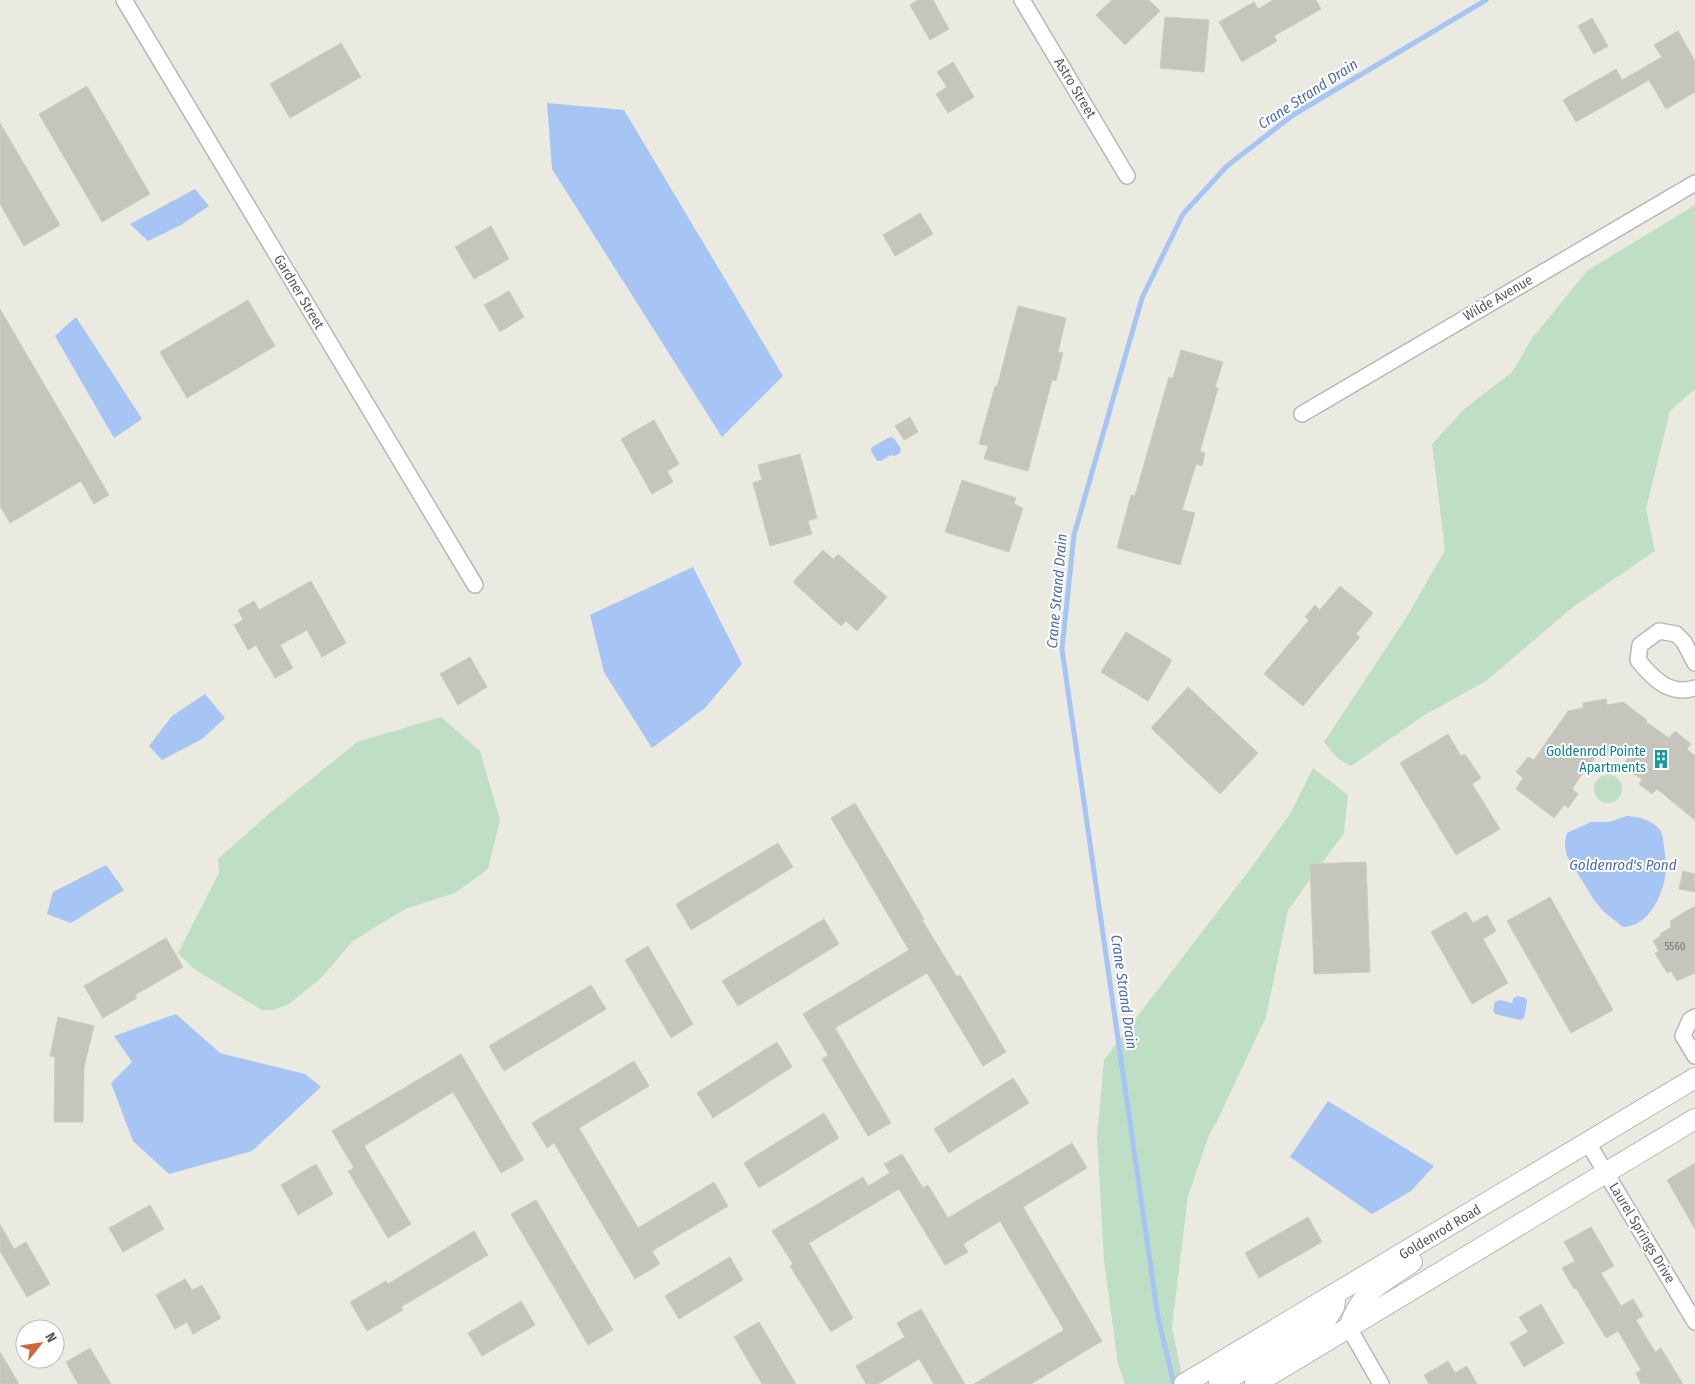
<svg xmlns="http://www.w3.org/2000/svg" width="1695" height="1384" font-family="'Fira Sans Condensed',sans-serif">
  <style>
    .green { fill: #bfdfc5 }
    .water { fill: #a6c4f4 }
    .lines { fill: none; stroke-linecap: round; stroke-linejoin: round }
    .stream { stroke: #a6c4f4; stroke-width: 5 }
    .building { fill: #c5c4bd; stroke: #ceccbf }
    .minor-casing { stroke: #b6b7bb; stroke-width: 18 }
    .secondary-casing { stroke: #b6b8bd; stroke-width: 22 }
    .minor { stroke: #fff; stroke-width: 15 }
    .secondary { stroke: #fff; stroke-width: 20 }
    .labels { text-anchor: middle; dominant-baseline: central; stroke-width: 4; stroke-linejoin: round; paint-order: stroke }
    .number-label { font-size: 11px; fill: #747576 }
    .street-label { font-size: 14px; fill: #595b5f; stroke: #fff }
    .culture-label { font-size: 14px; fill: #0d838f; stroke: #fff; text-anchor: end }
    .water-label { font-size: 15px; font-style: italic; fill: #4d6cb3; stroke: #fff }
  </style>
  <rect width="100%" height="100%" fill="#eaeae0"/>
  <g class="green">
    <path d="M 1695,205 L 1695,389 L 1670,411 L 1646,509 L 1655,551 L 1573,607 L 1486,681 L 1423,716 L 1351,766 L 1337,758 L 1324,742 L 1406,618 L 1445,550 L 1432,444 L 1464,409 L 1512,372 L 1533,337 L 1587,271 Z"/>
    <path d="M 441,717 L 480,751 L 500,820 L 488,869 L 455,893 L 405,909 L 353,941 L 321,978 L 289,1004 L 274,1010 L 262,1010 L 194,969 L 178,953 L 219,873 L 218,859 L 271,812 L 357,742 Z"/>
    <path d="M 1313,768 L 1348,795 L 1344,833 L 1288,910 L 1266,1017 L 1216,1123 L 1209,1135 L 1188,1196 L 1172,1327 L 1183,1381 L 1177,1384 L 1125,1384 L 1118,1364 L 1104,1261 L 1097,1137 L 1104,1060 L 1254,864 L 1290,814 Z"/>
    <circle cx="1608" cy="789" r="14"/>
  </g>
  <g class="water">
    <path d="M 547,103 L 624,110 L 783,376 L 722,437 L 552,169 Z"/>
    <path d="M 195,189 L 209,206 L 181,225 L 148,241 L 130,224 Z"/>
    <path d="M 76,317 L 142,419 L 114,438 L 55,336 Z"/>
    <path d="M 890,437 L 894,438 L 901,449 L 900,453 L 894,456 L 891,455 L 881,461 L 877,461 L 871,451 L 872,447 Z"/>
    <path d="M 693,567 L 742,664 L 705,708 L 652,748 L 604,672 L 590,615 Z"/>
    <path d="M 205,694 L 225,718 L 202,739 L 162,760 L 149,746 L 172,716 Z"/>
    <path d="M 1627,816 C 1636,816 1650,820 1656,826 C 1663,831 1663,839 1664,847 C 1665,853 1666,860 1666,866 C 1666,890 1650,927 1623,927 L 1603,911 L 1594,900 L 1567,856 C 1565,848 1564,841 1567,833 L 1591,822 L 1609,822 Z"/>
    <path d="M 106,865 L 124,890 L 71,923 L 47,914 L 53,892 Z"/>
    <path d="M 1517,996 L 1526,998 L 1527,1002 L 1524,1018 L 1520,1020 L 1495,1014 L 1493,1010 L 1495,1002 L 1500,1000 L 1512,1003 L 1513,999 Z"/>
    <path d="M 176,1014 L 220,1053 L 305,1074 L 321,1087 L 252,1151 L 169,1174 L 133,1141 L 111,1083 L 132,1062 L 114,1036 Z"/>
    <path d="M 1328,1101 L 1434,1166 L 1411,1191 L 1372,1214 L 1290,1157 Z"/>
  </g>
  <g class="lines">
    <path class="stream" d="M 1174,1384 L 1158,1317 L 1062,649 L 1074,535 L 1142,298 L 1183,214 L 1227,166 L 1293,115 L 1486,0"/>
  </g>
  <g class="building">
    <path d="M 918,0 L 933,0 L 949,29 L 930,40 L 910,5 Z"/>
    <path d="M 1112,0 L 1149,0 L 1160,11 L 1125,45 L 1096,15 Z"/>
    <path d="M 1273,0 L 1316,0 L 1321,9 L 1274,36 L 1277,41 L 1242,62 L 1219,22 L 1254,2 L 1258,9 Z"/>
    <path d="M 1165,17 L 1209,20 L 1204,72 L 1160,68 Z"/>
    <path d="M 1592,18 L 1608,46 L 1594,54 L 1578,26 Z"/>
    <path d="M 1678,31 L 1695,61 L 1695,92 L 1666,109 L 1649,80 L 1576,122 L 1563,100 L 1616,69 L 1622,80 L 1662,57 L 1654,45 Z"/>
    <path d="M 341,43 L 361,77 L 290,118 L 270,84 Z"/>
    <path d="M 953,62 L 974,97 L 948,113 L 936,94 L 947,87 L 937,72 Z"/>
    <path d="M 87,86 L 150,194 L 102,222 L 39,114 Z"/>
    <path d="M 0,123 L 60,225 L 24,246 L 0,204 Z"/>
    <path d="M 920,213 L 933,234 L 895,256 L 883,235 Z"/>
    <path d="M 491,226 L 509,259 L 474,279 L 455,247 Z"/>
    <path d="M 509,291 L 524,317 L 500,332 L 484,305 Z"/>
    <path d="M 248,300 L 275,346 L 187,398 L 160,352 Z"/>
    <path d="M 1018,306 L 1066,318 L 1058,352 L 1063,353 L 1056,381 L 1052,380 L 1028,471 L 984,459 L 988,446 L 979,444 L 995,386 L 997,387 Z"/>
    <path d="M 0,309 L 109,495 L 94,504 L 81,481 L 10,523 L 0,506 Z"/>
    <path d="M 1181,350 L 1223,362 L 1215,387 L 1218,388 L 1200,451 L 1205,453 L 1202,466 L 1196,464 L 1182,510 L 1195,513 L 1180,565 L 1117,548 L 1131,495 L 1135,496 L 1169,377 L 1173,378 Z"/>
    <path d="M 910,417 L 918,432 L 904,440 L 895,426 Z"/>
    <path d="M 654,420 L 679,464 L 667,471 L 673,482 L 652,494 L 621,439 Z"/>
    <path d="M 800,454 L 817,518 L 808,521 L 812,534 L 770,546 L 753,483 L 762,480 L 758,465 Z"/>
    <path d="M 962,480 L 1016,498 L 1014,504 L 1023,508 L 1009,552 L 945,532 Z"/>
    <path d="M 823,550 L 833,559 L 838,554 L 887,597 L 857,631 L 846,621 L 841,626 L 793,582 Z"/>
    <path d="M 311,581 L 346,643 L 322,657 L 307,630 L 280,645 L 293,668 L 275,678 L 256,645 L 248,650 L 234,625 L 243,620 L 238,610 L 254,601 L 259,610 Z"/>
    <path d="M 1340,586 L 1373,613 L 1356,634 L 1360,637 L 1303,706 L 1264,674 L 1309,620 L 1305,617 L 1315,605 L 1320,610 Z"/>
    <path d="M 1126,632 L 1172,660 L 1148,701 L 1101,672 Z"/>
    <path d="M 470,657 L 487,687 L 458,705 L 440,674 Z"/>
    <path d="M 1188,687 L 1258,753 L 1220,794 L 1151,728 Z"/>
    <path d="M 1606,699 L 1607,705 L 1623,702 L 1647,720 L 1646,722 L 1669,738 L 1675,731 L 1691,744 L 1687,749 L 1695,756 L 1695,820 L 1657,789 L 1652,794 L 1639,784 L 1642,779 L 1630,772 L 1632,769 L 1624,764 L 1633,749 L 1596,757 L 1587,767 L 1572,789 L 1578,794 L 1568,808 L 1564,805 L 1554,818 L 1516,789 L 1523,778 L 1516,772 L 1528,757 L 1534,760 L 1568,711 L 1583,708 L 1583,703 Z"/>
    <path d="M 1448,734 L 1461,756 L 1465,754 L 1481,778 L 1472,784 L 1500,829 L 1456,855 L 1400,763 Z"/>
    <path d="M 855,803 L 924,919 L 922,920 L 957,977 L 960,975 L 1006,1052 L 983,1066 L 927,973 L 835,1028 L 891,1123 L 868,1136 L 822,1059 L 828,1055 L 803,1014 L 909,950 L 831,818 Z"/>
    <path d="M 778,843 L 793,867 L 691,930 L 676,904 Z"/>
    <path d="M 1366,862 L 1370,972 L 1314,974 L 1310,864 Z"/>
    <path d="M 1683,871 L 1695,874 L 1695,892 L 1679,889 Z"/>
    <path d="M 1550,897 L 1613,1010 L 1571,1033 L 1507,921 Z"/>
    <path d="M 1695,906 L 1695,973 L 1677,981 L 1671,971 L 1667,973 L 1655,953 L 1659,951 L 1653,941 L 1661,936 L 1660,934 L 1671,927 L 1670,921 Z"/>
    <path d="M 1466,912 L 1473,923 L 1487,915 L 1496,931 L 1483,939 L 1508,983 L 1472,1004 L 1431,932 Z"/>
    <path d="M 824,919 L 839,944 L 738,1006 L 722,981 Z"/>
    <path d="M 166,938 L 183,967 L 135,995 L 137,998 L 103,1018 L 84,986 Z"/>
    <path d="M 648,946 L 693,1024 L 671,1038 L 625,960 Z"/>
    <path d="M 591,985 L 606,1009 L 504,1071 L 489,1046 Z"/>
    <path d="M 58,1017 L 94,1026 L 84,1067 L 83,1122 L 54,1122 L 55,1057 L 50,1056 Z"/>
    <path d="M 777,1042 L 792,1067 L 713,1118 L 697,1093 Z"/>
    <path d="M 461,1054 L 524,1160 L 501,1173 L 453,1092 L 364,1146 L 411,1224 L 388,1238 L 348,1171 L 354,1168 L 332,1131 Z"/>
    <path d="M 634,1061 L 649,1086 L 579,1128 L 638,1228 L 714,1182 L 728,1206 L 652,1251 L 660,1264 L 635,1279 L 554,1143 L 547,1148 L 532,1123 Z"/>
    <path d="M 1013,1078 L 1029,1103 L 949,1153 L 934,1129 Z"/>
    <path d="M 824,1113 L 839,1138 L 759,1188 L 744,1163 Z"/>
    <path d="M 1072,1143 L 1087,1168 L 1023,1207 L 1102,1341 L 1031,1384 L 974,1384 L 1064,1330 L 1000,1221 L 963,1244 L 968,1252 L 945,1265 L 899,1189 L 809,1243 L 853,1318 L 831,1332 L 790,1266 L 793,1264 L 772,1231 L 863,1177 L 868,1186 L 890,1173 L 884,1164 L 902,1154 L 923,1188 L 928,1185 L 948,1218 Z"/>
    <path d="M 1695,1163 L 1695,1229 L 1667,1180 Z"/>
    <path d="M 316,1164 L 333,1194 L 298,1215 L 281,1185 Z"/>
    <path d="M 536,1200 L 613,1330 L 588,1345 L 511,1214 Z"/>
    <path d="M 150,1205 L 164,1229 L 123,1252 L 109,1228 Z"/>
    <path d="M 1308,1217 L 1322,1242 L 1259,1278 L 1245,1253 Z"/>
    <path d="M 0,1224 L 14,1249 L 26,1242 L 50,1284 L 27,1297 L 0,1251 Z"/>
    <path d="M 1591,1227 L 1614,1266 L 1601,1273 L 1621,1306 L 1633,1299 L 1643,1316 L 1636,1320 L 1655,1352 L 1661,1348 L 1683,1384 L 1641,1384 L 1636,1373 L 1641,1370 L 1618,1331 L 1606,1338 L 1576,1288 L 1574,1289 L 1562,1268 L 1575,1261 L 1564,1242 Z"/>
    <path d="M 474,1231 L 488,1255 L 401,1307 L 403,1310 L 367,1331 L 350,1302 L 386,1281 L 388,1284 Z"/>
    <path d="M 730,1257 L 743,1280 L 679,1319 L 665,1296 Z"/>
    <path d="M 185,1279 L 192,1290 L 202,1285 L 221,1318 L 193,1334 L 187,1322 L 175,1329 L 156,1295 Z"/>
    <path d="M 521,1301 L 535,1325 L 482,1356 L 468,1333 Z"/>
    <path d="M 1541,1304 L 1564,1343 L 1524,1367 L 1510,1343 L 1528,1332 L 1519,1317 Z"/>
    <path d="M 921,1309 L 965,1384 L 934,1384 L 919,1359 L 878,1384 L 866,1384 L 856,1366 L 905,1337 L 897,1323 Z"/>
    <path d="M 759,1322 L 796,1384 L 762,1384 L 734,1337 Z"/>
    <path d="M 90,1348 L 111,1384 L 78,1384 L 66,1362 Z"/>
    <path d="M 0,1352 L 19,1384 L 0,1384 Z"/>
    <path d="M 1448,1361 L 1455,1373 L 1467,1366 L 1477,1384 L 1429,1384 L 1424,1375 Z"/>
  </g>
  <g class="lines">
    <g class="minor-casing">
      <g id="minor">
        <path d="M 124,0 L 475,585"/>
        <path d="M 1022,0 L 1127,176"/>
        <path d="M 1302,414 L 1695,183"/>
        <path d="M 1695,663 L 1684,642 L 1676,634 L 1659,631 L 1640,645 L 1638,660 C 1653,679 1670,696 1695,688"/>
        <path d="M 1695,1017 L 1690,1020 L 1683,1036 L 1695,1056"/>
        <path d="M 1588,1143 L 1695,1322"/>
        <path d="M 1349,1328 L 1381,1384"/>
      </g>
    </g>
    <g class="secondary-casing">
      <g id="secondary">
        <path d="M 1349,1328 C 1360,1291 1382,1283 1412,1262"/>
        <path d="M 1184,1384 L 1695,1078"/>
        <path d="M 1219,1384 L 1323,1324 L 1334,1307 L 1336,1293"/>
        <path d="M 1255,1384 L 1695,1119"/>
      </g>
    </g>
    <use href="#minor" class="minor"/>
    <use href="#secondary" class="secondary"/>
  </g>
  <defs>
    <g id="building-bare" transform="scale(1.5)"><path d="M-4-6H4V6H1V3H-1V6H-4ZM-2.5-4.3h1.7v1.8h-1.7ZM.8-4.3h1.7v1.8H.8ZM-2.5-1h1.7V.8h-1.7ZM.8-1h1.7V.8H.8Z" fill="#0f9aa8" stroke="#fff" stroke-width="2.5" paint-order="stroke"/></g>
  </defs>
  <g fill-rule="evenodd">
    <use href="#building-bare" x="1661" y="759"/>
  </g>
  <g class="labels">
    <g class="number-label">
      <text x="1675" y="946">5560</text>
    </g>
    <g class="street-label">
      <text transform="translate(1075 88) rotate(59)">Astro Street</text>
      <text transform="translate(299 292) rotate(59)">Gardner Street</text>
      <text transform="translate(1498 298) rotate(-30)">Wilde Avenue</text>
      <text transform="translate(1440 1232) rotate(-31)">Goldenrod Road</text>
      <text transform="translate(1642 1233) rotate(59)">Laurel Springs Drive</text>
    </g>
    <g class="culture-label">
      <text x="1646" y="751">Goldenrod Pointe<tspan x="1646" dy="16">Apartments</tspan></text>
    </g>
    <g class="water-label">
      <text transform="translate(1308 94) rotate(-33)">Crane Strand Drain</text>
      <text transform="translate(1057 591) rotate(-85)">Crane Strand Drain</text>
      <text x="1623" y="865">Goldenrod's Pond</text>
      <text transform="translate(1124 992) rotate(82)">Crane Strand Drain</text>
    </g>
  </g>
  <g transform="translate(40 1344) rotate(60)"><circle r="24" fill="#ffffff" stroke="#bdbdbf"/>
  <path d="M0-4L9 19L0 12L-9 19Z" fill="#d3653d"/>
  <text y="-8" font-size="14" font-weight="bold" text-anchor="middle" fill="#595b5f">N</text>
  </g>
</svg>
